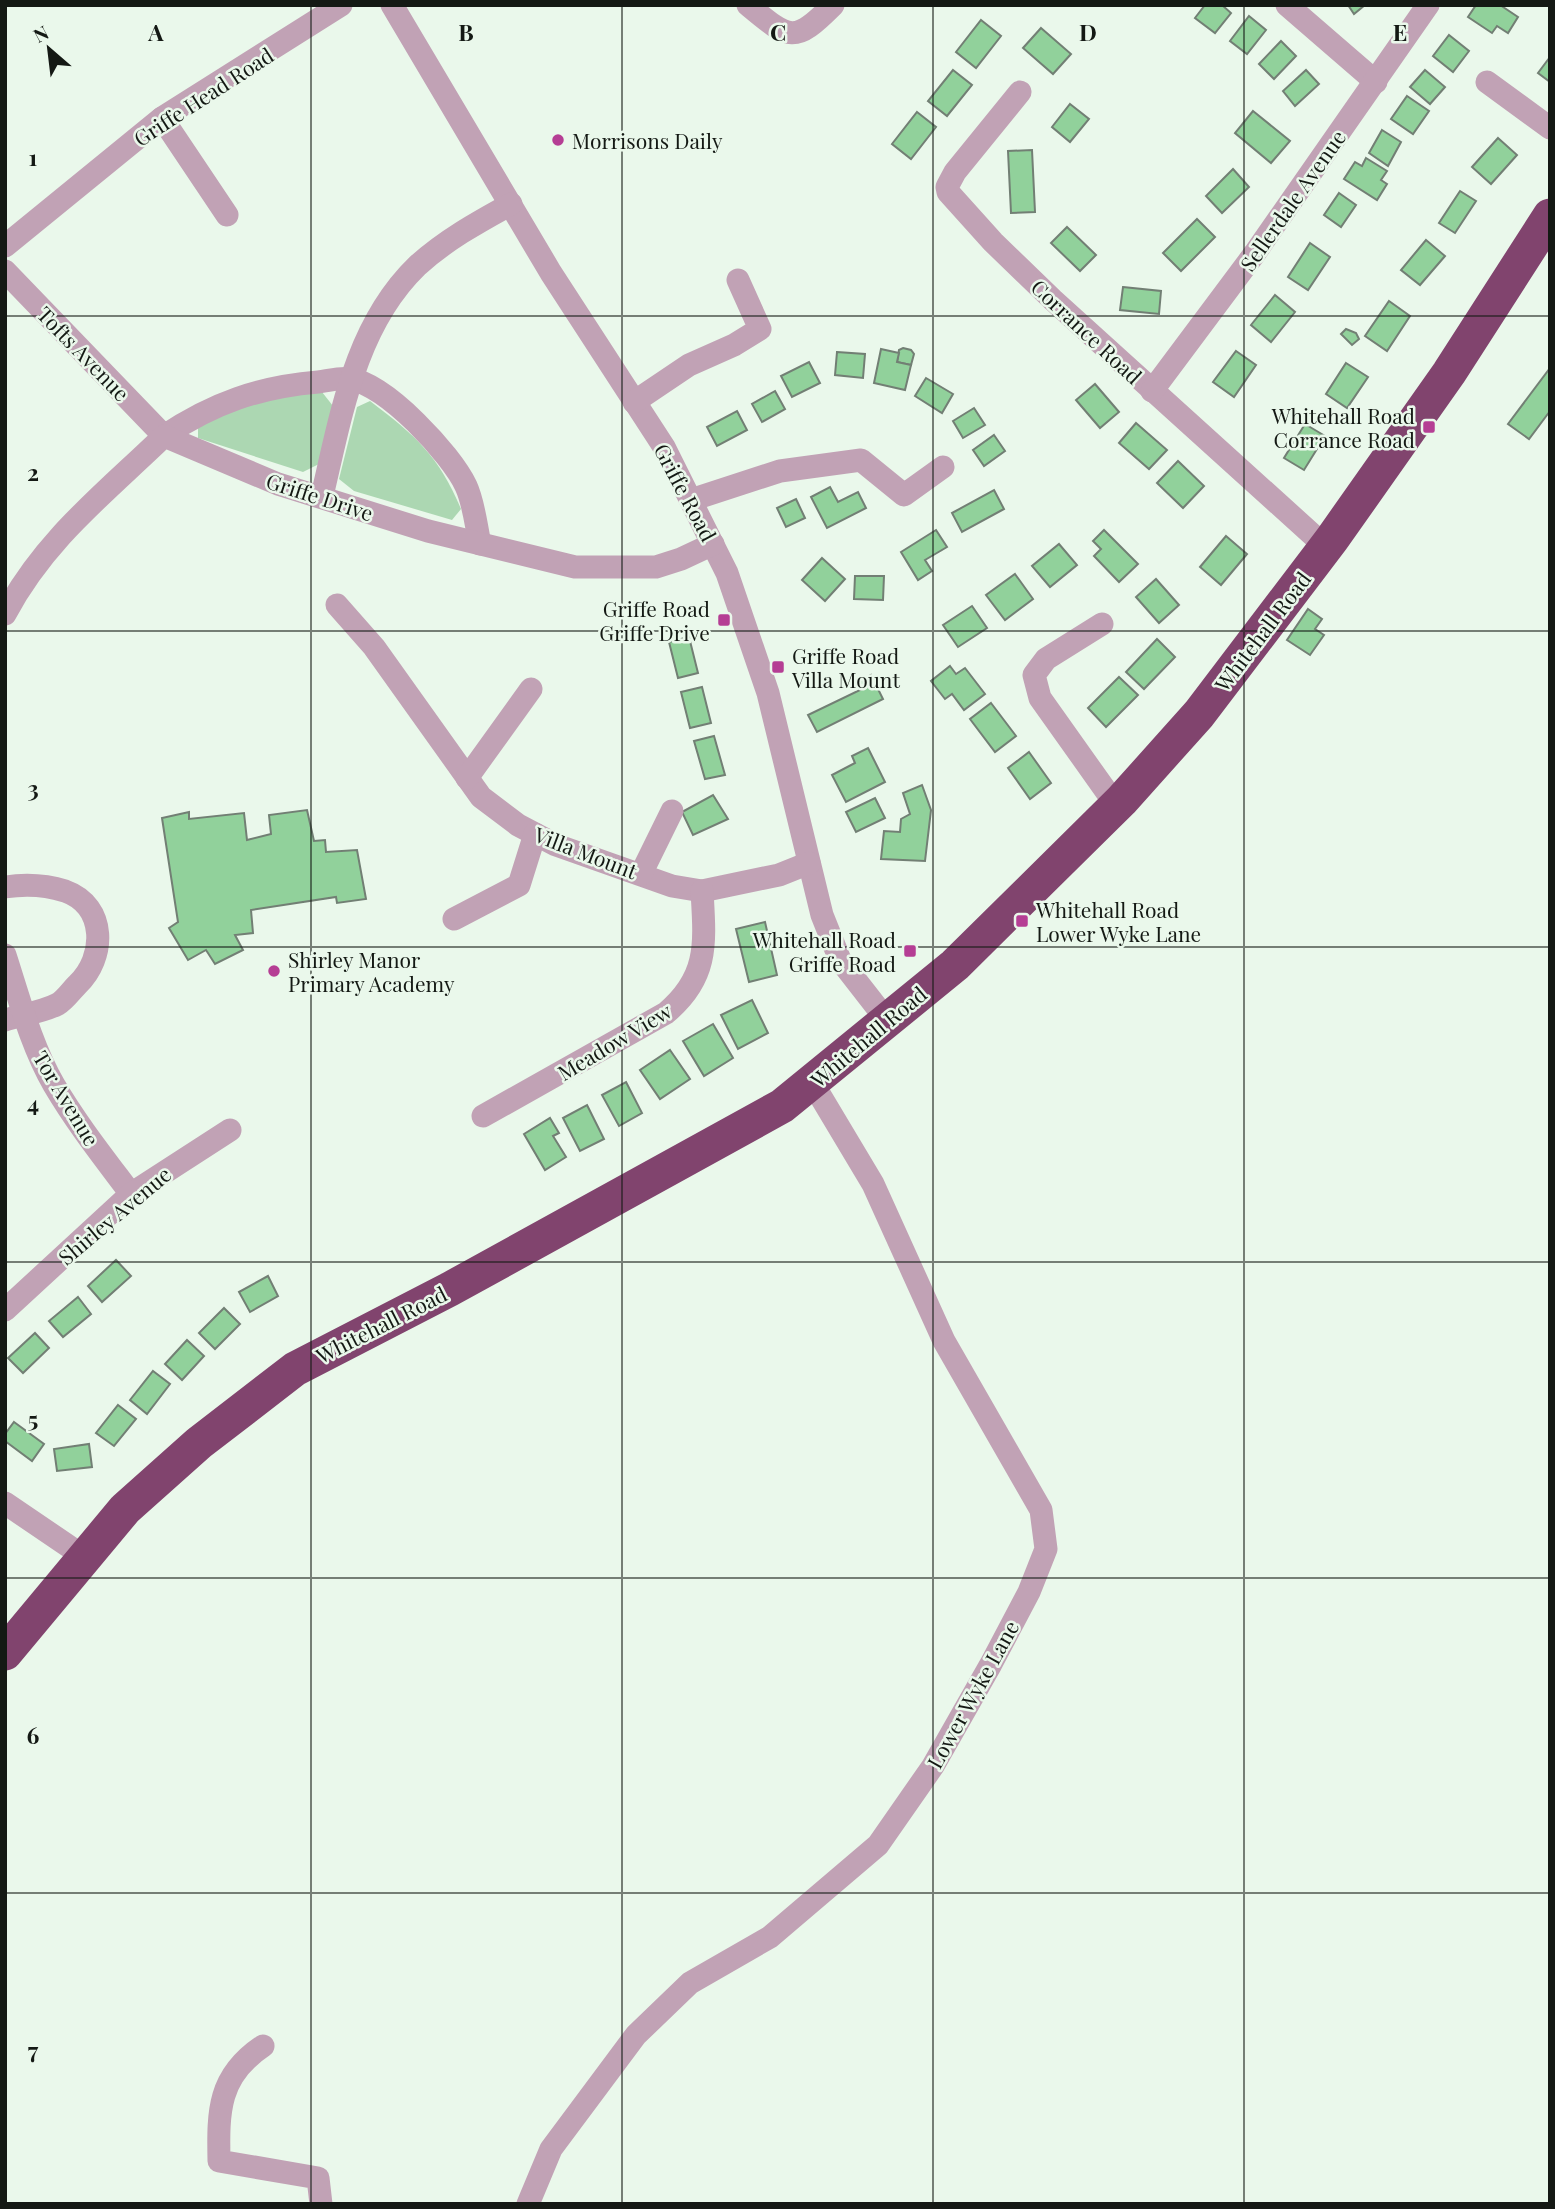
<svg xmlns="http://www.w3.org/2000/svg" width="1555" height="2209" font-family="'Playfair Display',serif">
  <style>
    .green { fill: #acd7b2 }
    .building { fill: #91d19b; stroke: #727f74; stroke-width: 2 }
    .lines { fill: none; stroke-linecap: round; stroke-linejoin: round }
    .minor { stroke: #c1a2b5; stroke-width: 23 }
    .highway { stroke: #81446e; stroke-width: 35 }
    .grid { fill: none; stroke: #141914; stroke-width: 2; stroke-opacity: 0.55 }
    .poi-dot { fill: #b53e94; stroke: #eaf8eb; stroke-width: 2.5 }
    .labels { text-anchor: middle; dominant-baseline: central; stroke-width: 5; stroke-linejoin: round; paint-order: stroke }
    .street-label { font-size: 21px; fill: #141914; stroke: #eaf8eb }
    .poi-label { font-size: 21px; fill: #141914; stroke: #eaf8eb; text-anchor: start }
    .grid-label { font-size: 23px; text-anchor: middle; font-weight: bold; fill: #141914; stroke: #eaf8eb; stroke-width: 5; stroke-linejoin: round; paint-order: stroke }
  </style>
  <rect width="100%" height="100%" fill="#eaf8eb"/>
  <g class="green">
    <path d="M 322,392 L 333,406 L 321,463 L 303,472 L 198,438 L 198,422 L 271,394 Z"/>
    <path d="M 370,401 C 416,436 438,455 461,509 L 452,520 L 354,491 L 339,479 L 357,407 Z"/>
  </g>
  <g class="building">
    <path d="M 1205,5 L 1222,5 L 1231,13 L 1215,33 L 1195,18 Z"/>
    <path d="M 1348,5 L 1365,5 L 1354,14 Z"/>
    <path d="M 1476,5 L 1500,5 L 1518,17 L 1508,33 L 1497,26 L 1492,33 L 1468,17 Z"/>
    <path d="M 1249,16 L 1266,30 L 1247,54 L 1230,41 Z"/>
    <path d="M 981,20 L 1001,36 L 976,68 L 956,52 Z"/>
    <path d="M 1041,28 L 1071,54 L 1053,74 L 1023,48 Z"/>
    <path d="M 1449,35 L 1469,51 L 1453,72 L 1433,56 Z"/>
    <path d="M 1281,41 L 1296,56 L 1274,79 L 1259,64 Z"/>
    <path d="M 1550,57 L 1550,82 L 1538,73 Z"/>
    <path d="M 953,70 L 972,85 L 947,116 L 928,101 Z"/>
    <path d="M 1306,70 L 1319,84 L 1295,106 L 1283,91 Z"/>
    <path d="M 1425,70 L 1445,87 L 1430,104 L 1410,87 Z"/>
    <path d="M 1407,96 L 1429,111 L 1413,134 L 1391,119 Z"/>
    <path d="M 1070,104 L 1089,119 L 1070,142 L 1052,127 Z"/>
    <path d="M 1253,111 L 1290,141 L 1271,163 L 1235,133 Z"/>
    <path d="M 917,112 L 936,127 L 911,159 L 892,144 Z"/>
    <path d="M 1382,130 L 1401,142 L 1388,166 L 1369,153 Z"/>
    <path d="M 1498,138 L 1517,155 L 1491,184 L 1472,167 Z"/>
    <path d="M 1032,150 L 1035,212 L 1011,213 L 1008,151 Z"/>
    <path d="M 1366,158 L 1387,171 L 1381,180 L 1387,184 L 1377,200 L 1344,179 L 1355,162 L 1362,166 Z"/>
    <path d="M 1233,169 L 1249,187 L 1222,213 L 1206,196 Z"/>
    <path d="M 1460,191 L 1476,201 L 1455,233 L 1439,223 Z"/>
    <path d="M 1339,193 L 1356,205 L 1341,227 L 1324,215 Z"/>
    <path d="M 1197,219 L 1215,237 L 1181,271 L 1163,253 Z"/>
    <path d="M 1067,227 L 1096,255 L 1080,271 L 1051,243 Z"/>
    <path d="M 1426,240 L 1445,256 L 1420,285 L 1401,270 Z"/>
    <path d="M 1310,243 L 1330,257 L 1308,290 L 1288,277 Z"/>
    <path d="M 1123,287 L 1161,291 L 1159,314 L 1120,310 Z"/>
    <path d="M 1275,295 L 1295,312 L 1271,342 L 1251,325 Z"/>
    <path d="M 1389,301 L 1410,316 L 1387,351 L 1365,336 Z"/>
    <path d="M 1346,329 L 1356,333 L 1359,339 L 1352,345 L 1341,334 Z"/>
    <path d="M 903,348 L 911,350 L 914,354 L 911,365 L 897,362 L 899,350 Z"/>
    <path d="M 881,349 L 899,353 L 897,362 L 911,365 L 905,390 L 874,383 Z"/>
    <path d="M 1236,351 L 1256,365 L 1234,397 L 1213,382 Z"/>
    <path d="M 837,352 L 865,354 L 863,378 L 835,375 Z"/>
    <path d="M 809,362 L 820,383 L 792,397 L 781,376 Z"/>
    <path d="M 1346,363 L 1368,377 L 1347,408 L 1326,394 Z"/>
    <path d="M 1550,368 L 1550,411 L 1529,439 L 1508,424 Z"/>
    <path d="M 926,378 L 953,394 L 942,413 L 915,396 Z"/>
    <path d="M 1095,384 L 1119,412 L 1100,428 L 1076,400 Z"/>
    <path d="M 775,391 L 785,409 L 762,422 L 752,404 Z"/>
    <path d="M 974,408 L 985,425 L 963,438 L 953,421 Z"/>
    <path d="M 737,411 L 747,430 L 717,446 L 707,427 Z"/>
    <path d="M 1136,423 L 1167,450 L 1149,469 L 1119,443 Z"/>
    <path d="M 1305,424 L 1325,436 L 1304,470 L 1284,458 Z"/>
    <path d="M 994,435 L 1005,451 L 984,466 L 973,450 Z"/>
    <path d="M 1178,461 L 1204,486 L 1183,508 L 1157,483 Z"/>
    <path d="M 830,487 L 838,502 L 858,492 L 866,508 L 827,528 L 811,497 Z"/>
    <path d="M 994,490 L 1004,509 L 962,532 L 952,513 Z"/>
    <path d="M 796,499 L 805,518 L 786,527 L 777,508 Z"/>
    <path d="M 936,530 L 947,547 L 925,560 L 932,571 L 918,580 L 901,552 Z"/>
    <path d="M 1104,530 L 1138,564 L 1119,582 L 1094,556 L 1101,549 L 1093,541 Z"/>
    <path d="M 1226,536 L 1247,554 L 1221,585 L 1200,567 Z"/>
    <path d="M 1059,544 L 1077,565 L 1050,587 L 1032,566 Z"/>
    <path d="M 822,558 L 845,579 L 825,601 L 802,580 Z"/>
    <path d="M 1015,574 L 1033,599 L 1005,620 L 986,595 Z"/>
    <path d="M 855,576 L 884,576 L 883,600 L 854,599 Z"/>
    <path d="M 1156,579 L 1179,605 L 1159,623 L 1136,597 Z"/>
    <path d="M 972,606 L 987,628 L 958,647 L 943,625 Z"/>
    <path d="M 1308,609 L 1322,619 L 1315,629 L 1324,635 L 1310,655 L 1287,640 Z"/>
    <path d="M 689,637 L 698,673 L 678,678 L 669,642 Z"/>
    <path d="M 1157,639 L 1175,657 L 1144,689 L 1126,672 Z"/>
    <path d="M 950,666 L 956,674 L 965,668 L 985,694 L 964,710 L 952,694 L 945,699 L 931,681 Z"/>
    <path d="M 871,675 L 883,699 L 817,732 L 808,715 L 860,690 L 857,683 Z"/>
    <path d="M 1119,677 L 1138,695 L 1106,727 L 1088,708 Z"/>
    <path d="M 702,687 L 711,723 L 690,728 L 681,692 Z"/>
    <path d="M 991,703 L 1016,736 L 995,752 L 970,719 Z"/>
    <path d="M 714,736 L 725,775 L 705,779 L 694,741 Z"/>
    <path d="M 868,748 L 885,782 L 846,802 L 832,775 L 855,763 L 852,756 Z"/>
    <path d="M 1029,752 L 1051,783 L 1030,799 L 1008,768 Z"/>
    <path d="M 922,785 L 931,810 L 925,861 L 881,859 L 884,831 L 900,832 L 901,819 L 910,814 L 903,793 Z"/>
    <path d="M 713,795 L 728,819 L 693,835 L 682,812 Z"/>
    <path d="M 875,798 L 885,818 L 856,832 L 846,812 Z"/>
    <path d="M 307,810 L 314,841 L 325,840 L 326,852 L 357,850 L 366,899 L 337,903 L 336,897 L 251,910 L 253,933 L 235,935 L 243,950 L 215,964 L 206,950 L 188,960 L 169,928 L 178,922 L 162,818 L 189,812 L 189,819 L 244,813 L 247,840 L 271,834 L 269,815 Z"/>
    <path d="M 765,922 L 777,975 L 749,982 L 736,929 Z"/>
    <path d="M 752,1000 L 768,1033 L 738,1049 L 721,1015 Z"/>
    <path d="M 713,1024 L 733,1058 L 704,1076 L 683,1041 Z"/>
    <path d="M 670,1050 L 690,1079 L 660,1099 L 640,1070 Z"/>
    <path d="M 626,1082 L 642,1113 L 619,1126 L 602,1095 Z"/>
    <path d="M 587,1105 L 604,1139 L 580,1151 L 563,1118 Z"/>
    <path d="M 550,1118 L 559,1133 L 553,1136 L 566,1157 L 545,1170 L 524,1134 Z"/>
    <path d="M 116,1260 L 131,1276 L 102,1302 L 88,1286 Z"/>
    <path d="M 268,1276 L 278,1296 L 250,1312 L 239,1292 Z"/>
    <path d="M 78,1297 L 91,1314 L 63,1337 L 49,1321 Z"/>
    <path d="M 224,1308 L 240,1324 L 215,1349 L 199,1333 Z"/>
    <path d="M 35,1333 L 49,1348 L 23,1373 L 8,1358 Z"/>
    <path d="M 187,1340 L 204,1356 L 182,1380 L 165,1364 Z"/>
    <path d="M 153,1371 L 170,1384 L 147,1414 L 130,1400 Z"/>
    <path d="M 118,1405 L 136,1419 L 114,1446 L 96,1433 Z"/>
    <path d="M 14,1422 L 44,1444 L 32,1461 L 5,1441 L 5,1434 Z"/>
    <path d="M 89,1444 L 92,1467 L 57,1471 L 54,1449 Z"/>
  </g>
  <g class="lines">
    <g class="minor">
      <path d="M 392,5 L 551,273 L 664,447 L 727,573 L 768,693 L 822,915 L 840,960 L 886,1019"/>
      <path d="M 748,5 C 790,40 794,44 833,5"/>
      <path d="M 1287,5 L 1376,82"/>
      <path d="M 1487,82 L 1550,128"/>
      <path d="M 1020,92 L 955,172 L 947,187 L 948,192 L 993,242 L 1053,300 L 1326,547"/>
      <path d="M 162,118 L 227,215"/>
      <path d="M 5,246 L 162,118 L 341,5"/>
      <path d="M 5,271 L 164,436 C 213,403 259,387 318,382 C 328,381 341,377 350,379 C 386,384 451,454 466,486 C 474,503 476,526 480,544"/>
      <path d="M 1152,391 L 1255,253 L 1428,5"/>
      <path d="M 634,402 L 689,365 L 734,345 L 760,329 L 738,280"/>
      <path d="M 322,496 C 341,416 355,326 417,266 C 444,241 478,222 511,204"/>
      <path d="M 691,500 L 780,471 L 861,460 L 904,495 L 943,467"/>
      <path d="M 337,605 L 374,647 L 481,797 L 518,825 L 556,845 L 672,886 L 702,891 L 779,875 L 809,863"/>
      <path d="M 5,614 C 45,539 104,494 164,436 L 278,484 L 428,531 L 575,567 L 656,567 L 681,559 L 713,544"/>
      <path d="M 1102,624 L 1046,659 L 1034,675 L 1040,698 L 1116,805"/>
      <path d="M 467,778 L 531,689"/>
      <path d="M 641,874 L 672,811"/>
      <path d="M 5,887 C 25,884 46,885 65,891 C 107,906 106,958 77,985 C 71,991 65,1000 58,1004 C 43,1012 21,1015 5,1020"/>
      <path d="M 454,919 L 519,885 L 535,834"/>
      <path d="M 5,955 C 19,998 31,1045 54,1085 C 77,1124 104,1158 131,1194"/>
      <path d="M 483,1116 L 666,1013 C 709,977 705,943 702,891"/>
      <path d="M 5,1310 L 131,1194 L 230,1130"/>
      <path d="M 5,1503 L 83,1556"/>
      <path d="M 263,2046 C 218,2076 218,2111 219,2161 L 318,2178 L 321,2204"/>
      <path d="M 528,2204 L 551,2149 L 636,2035 L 690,1983 L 770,1937 L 878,1845 L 933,1766 L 991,1664 L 1029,1592 L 1046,1549 L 1041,1510 L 944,1341 L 873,1184 L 812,1082"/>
    </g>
    <path class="highway" d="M 5,1653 L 125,1509 L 199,1443 L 295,1369 L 450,1289 L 782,1106 L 955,965 L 1122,800 L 1199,714 L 1332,539 L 1449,373 L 1550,216"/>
  </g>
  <path class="grid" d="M 311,5 L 311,2204M 622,5 L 622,2204M 933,5 L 933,2204M 1244,5 L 1244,2204M 5,316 L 1550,316M 5,631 L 1550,631M 5,947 L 1550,947M 5,1262 L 1550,1262M 5,1578 L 1550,1578M 5,1893 L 1550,1893"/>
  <g class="poi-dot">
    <circle cx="558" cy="140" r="7"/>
    <rect x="1422" y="420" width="14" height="14" rx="3.5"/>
    <rect x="717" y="613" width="14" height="14" rx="3.5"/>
    <rect x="771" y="660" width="14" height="14" rx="3.5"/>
    <rect x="1015" y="914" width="14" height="14" rx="3.5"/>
    <rect x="903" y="944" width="14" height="14" rx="3.5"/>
    <circle cx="274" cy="971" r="7"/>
  </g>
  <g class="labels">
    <g class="street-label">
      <text transform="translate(203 96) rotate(-33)">Griffe Head Road</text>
      <text transform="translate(1292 200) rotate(-55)">Sellerdale Avenue</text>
      <text transform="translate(1087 331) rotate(43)">Corrance Road</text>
      <text transform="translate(84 353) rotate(46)">Tofts Avenue</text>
      <text transform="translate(686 492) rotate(62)">Griffe Road</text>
      <text transform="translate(320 496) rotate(18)">Griffe Drive</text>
      <text transform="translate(1262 631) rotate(-53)">Whitehall Road</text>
      <text transform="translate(586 852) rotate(21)">Villa Mount</text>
      <text transform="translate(868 1036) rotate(-40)">Whitehall Road</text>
      <text transform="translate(614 1041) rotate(-31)">Meadow View</text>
      <text transform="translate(67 1098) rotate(59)">Tor Avenue</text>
      <text transform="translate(114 1215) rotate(-40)">Shirley Avenue</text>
      <text transform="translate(381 1324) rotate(-27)">Whitehall Road</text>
      <text transform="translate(972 1694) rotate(-61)">Lower Wyke Lane</text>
    </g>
    <g class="poi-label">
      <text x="572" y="140">Morrisons Daily</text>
      <text x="1415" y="415" text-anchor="end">Whitehall Road<tspan x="1415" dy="24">Corrance Road</tspan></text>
      <text x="710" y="608" text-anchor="end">Griffe Road<tspan x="710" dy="24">Griffe Drive</tspan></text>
      <text x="792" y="655">Griffe Road<tspan x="792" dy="24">Villa Mount</tspan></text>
      <text x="1036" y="909">Whitehall Road<tspan x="1036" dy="24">Lower Wyke Lane</tspan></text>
      <text x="896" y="939" text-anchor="end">Whitehall Road<tspan x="896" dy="24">Griffe Road</tspan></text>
      <text x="288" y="959">Shirley Manor<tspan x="288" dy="24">Primary Academy</tspan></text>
    </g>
  </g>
  <g class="grid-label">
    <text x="156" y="41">A</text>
    <text x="466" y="41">B</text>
    <text x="778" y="41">C</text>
    <text x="1088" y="41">D</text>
    <text x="1400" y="41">E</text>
    <text x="33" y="166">1</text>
    <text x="33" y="481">2</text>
    <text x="33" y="797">3</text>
    <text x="33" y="1112">4</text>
    <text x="33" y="1428">5</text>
    <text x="33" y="1744">6</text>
    <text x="33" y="2059">7</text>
  </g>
  <rect width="1555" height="2209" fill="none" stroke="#141914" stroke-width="14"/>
  <g transform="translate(49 49) rotate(332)" stroke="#eaf8eb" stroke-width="5" paint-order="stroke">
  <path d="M0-5L12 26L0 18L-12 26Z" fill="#141914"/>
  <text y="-10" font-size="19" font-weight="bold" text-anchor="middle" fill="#141914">N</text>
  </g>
</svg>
